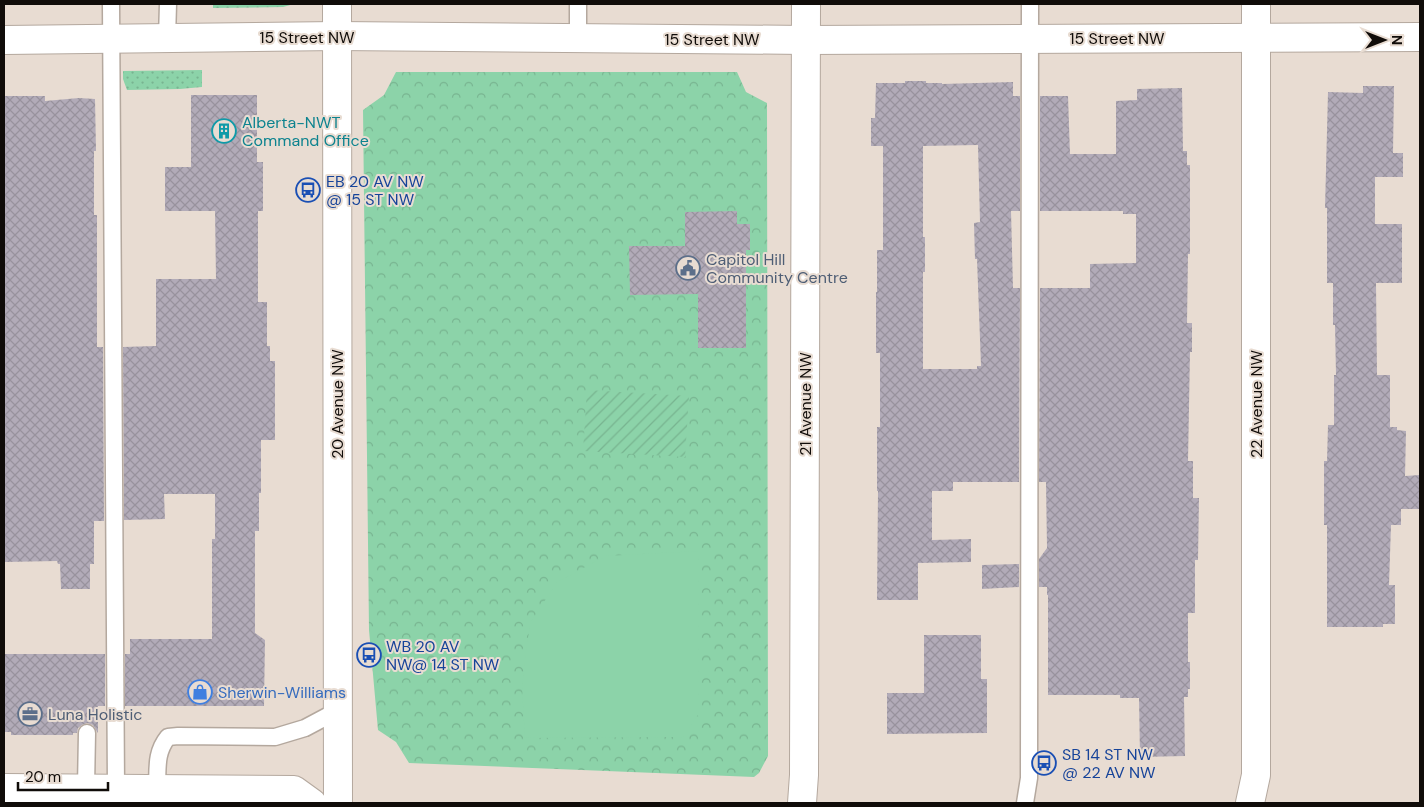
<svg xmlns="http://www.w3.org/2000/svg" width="1424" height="807" font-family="'DM Sans',sans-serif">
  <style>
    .grass { fill: url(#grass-dots) }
    .park { fill: url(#park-crowns) }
    .garden { fill: url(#garden-furrows) }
    .pitch { fill: #8cd3a9 }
    .building { fill: url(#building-cross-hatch); fill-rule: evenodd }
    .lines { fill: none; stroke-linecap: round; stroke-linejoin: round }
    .lane-casing { stroke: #b4a89e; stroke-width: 19 }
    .street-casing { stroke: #b4a89e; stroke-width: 30 }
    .secondary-casing { stroke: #b4a89e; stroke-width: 30 }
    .lane { stroke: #fff; stroke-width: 16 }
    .street { stroke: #fff; stroke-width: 28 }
    .secondary { stroke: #fff; stroke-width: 28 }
    .labels { text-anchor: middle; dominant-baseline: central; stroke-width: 4; stroke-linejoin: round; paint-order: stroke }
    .street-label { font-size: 16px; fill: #100c09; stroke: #e8dcd2 }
    .culture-label { font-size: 16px; fill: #0d838f; stroke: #e8dcd2; text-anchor: start }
    .transit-label { font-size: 16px; fill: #164399; stroke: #e8dcd2; text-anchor: start }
    .service-label { font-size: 16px; fill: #4e5e75; stroke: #e8dcd2; text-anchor: start }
    .shop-label { font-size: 16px; fill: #366cbe; stroke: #e8dcd2; text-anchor: start }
  </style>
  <defs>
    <pattern id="grass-dots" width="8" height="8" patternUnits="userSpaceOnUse" patternTransform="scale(1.25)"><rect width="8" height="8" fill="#8cd3a9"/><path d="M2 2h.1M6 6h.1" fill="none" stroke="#78b490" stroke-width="1.8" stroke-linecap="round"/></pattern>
    <pattern id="park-crowns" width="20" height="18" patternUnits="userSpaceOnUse" patternTransform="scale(1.25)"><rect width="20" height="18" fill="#8cd3a9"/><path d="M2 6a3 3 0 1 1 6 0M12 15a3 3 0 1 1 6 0" fill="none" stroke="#78b490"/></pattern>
    <pattern id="garden-furrows" width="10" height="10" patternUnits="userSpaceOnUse" patternTransform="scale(1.25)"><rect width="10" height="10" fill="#8cd3a9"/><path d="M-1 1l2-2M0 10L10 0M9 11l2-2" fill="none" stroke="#78b490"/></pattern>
    <pattern id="building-cross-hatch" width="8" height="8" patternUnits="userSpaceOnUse" patternTransform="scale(1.25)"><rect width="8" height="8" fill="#b2abb8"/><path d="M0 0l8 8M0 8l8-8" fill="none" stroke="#98929d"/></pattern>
  </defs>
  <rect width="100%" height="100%" fill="#e8dcd2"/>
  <g class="grass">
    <path d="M 213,4 L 294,4 L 283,7 L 213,8 Z"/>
    <path d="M 202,70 L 202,87 L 180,89 L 127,90 L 123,79 L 123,71 Z"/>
  </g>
  <path class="park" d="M 396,72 L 737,72 L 746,92 L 767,103 L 768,756 L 759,773 L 754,777 L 409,763 L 396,742 L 378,730 L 369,630 L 363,110 L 384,95 Z"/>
  <path class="garden" d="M 587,390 L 689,396 L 685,457 L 583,451 Z"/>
  <path class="pitch" d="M 698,551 L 698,715 L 683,737 L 525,738 L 522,686 L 530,623 L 557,582 L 606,556 Z"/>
  <g class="building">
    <path d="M 905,81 L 926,81 L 926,83 L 942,83 L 942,84 L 1013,82 L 1013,96 L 1020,96 L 1020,211 L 1011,211 L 1013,288 L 1020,288 L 1019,482 L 953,482 L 953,491 L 932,491 L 932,540 L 971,539 L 971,562 L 918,563 L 918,600 L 877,600 L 878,491 L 877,491 L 877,427 L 880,427 L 880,353 L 876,353 L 876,292 L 877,292 L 877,250 L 883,250 L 883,146 L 871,146 L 871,118 L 875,118 L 876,83 L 905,83 ZM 978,145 L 980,222 L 974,223 L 975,259 L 977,259 L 981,366 L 977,366 L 977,369 L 923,369 L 923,272 L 925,272 L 925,237 L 923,237 L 923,146 Z"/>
    <path d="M 1363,86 L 1394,86 L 1393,153 L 1403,153 L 1403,177 L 1375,177 L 1375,224 L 1402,224 L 1402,283 L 1376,283 L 1377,375 L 1390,375 L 1390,427 L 1397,427 L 1397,430 L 1406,431 L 1405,476 L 1420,475 L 1420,509 L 1401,509 L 1401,525 L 1391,525 L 1389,585 L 1395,585 L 1395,624 L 1383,624 L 1383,627 L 1327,627 L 1327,525 L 1324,525 L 1324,461 L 1327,461 L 1328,425 L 1334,425 L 1334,375 L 1336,375 L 1335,325 L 1333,325 L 1333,283 L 1327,283 L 1327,208 L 1325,208 L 1328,92 L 1363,93 Z"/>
    <path d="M 1182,88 L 1183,151 L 1187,151 L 1187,165 L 1190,165 L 1190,254 L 1188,254 L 1187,323 L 1192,323 L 1192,352 L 1190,352 L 1188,461 L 1193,461 L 1193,498 L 1199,498 L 1198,560 L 1195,560 L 1195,613 L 1188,613 L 1188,662 L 1190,662 L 1190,689 L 1188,689 L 1188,697 L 1184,697 L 1185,756 L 1140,757 L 1139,698 L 1120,698 L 1120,695 L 1048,695 L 1048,595 L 1047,595 L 1047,587 L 1039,587 L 1039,559 L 1047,548 L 1046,482 L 1039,482 L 1040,288 L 1090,288 L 1090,264 L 1136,263 L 1136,214 L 1123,214 L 1123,211 L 1040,211 L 1040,96 L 1068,96 L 1070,154 L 1116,154 L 1116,101 L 1137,100 L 1137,89 Z"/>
    <path d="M 191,95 L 257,95 L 257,162 L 263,162 L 263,211 L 258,211 L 258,302 L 267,302 L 267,346 L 270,346 L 270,361 L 275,361 L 275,440 L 261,440 L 261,493 L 259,493 L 259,531 L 255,531 L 255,633 L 265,640 L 264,706 L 125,706 L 125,654 L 130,654 L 130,639 L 212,639 L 212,539 L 215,539 L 215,494 L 164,494 L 165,519 L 124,520 L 123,347 L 156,346 L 156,279 L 216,279 L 215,211 L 165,211 L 165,167 L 191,167 Z"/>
    <path d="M 4,96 L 45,96 L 45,101 L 79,98 L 95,99 L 96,151 L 94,151 L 94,215 L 97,215 L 97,347 L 103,347 L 104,521 L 94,521 L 94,564 L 90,564 L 90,589 L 61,589 L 60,564 L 58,564 L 57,561 L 4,562 Z"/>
    <path d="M 737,211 L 737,224 L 750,224 L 750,250 L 746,250 L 746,348 L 698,348 L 698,294 L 630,295 L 629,246 L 685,246 L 685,212 Z"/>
    <path d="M 1019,564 L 1019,587 L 982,589 L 982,565 Z"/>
    <path d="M 924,635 L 981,635 L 981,679 L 987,679 L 987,733 L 887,734 L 887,693 L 924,693 Z"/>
    <path d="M 4,654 L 105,654 L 105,706 L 98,706 L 98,733 L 93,725 L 87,723 L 82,725 L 78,728 L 77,733 L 73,733 L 73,735 L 11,735 L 11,732 L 4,732 Z"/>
  </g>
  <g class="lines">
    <g class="lane-casing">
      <g id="lane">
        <path d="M 111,4 L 116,788"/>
        <path d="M 167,38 L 168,4"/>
        <path d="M 578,38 L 578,4"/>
        <path d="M 86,787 L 87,733"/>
        <path d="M 157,788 C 158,769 155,753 168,737 L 178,736 L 275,737 L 305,728 L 337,711"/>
        <path d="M 1025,803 L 1029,778 L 1030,4"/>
      </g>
    </g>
    <g class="street-casing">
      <g id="street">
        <path d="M 4,40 L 337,36 L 806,40 L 1420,37"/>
        <path d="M 802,803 L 804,775 L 806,4"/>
        <path d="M 1250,803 L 1256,775 L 1256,4"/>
      </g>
    </g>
    <g class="secondary-casing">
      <g id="secondary">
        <path d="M 337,4 L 338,803"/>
        <path d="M 4,788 L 294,790 L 312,803"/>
      </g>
    </g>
    <use href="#lane" class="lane"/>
    <use href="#street" class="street"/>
    <use href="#secondary" class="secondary"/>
  </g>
  <defs>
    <g id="building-ring" transform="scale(1.25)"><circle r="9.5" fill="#e8dcd2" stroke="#0f9aa8" stroke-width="1.5"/><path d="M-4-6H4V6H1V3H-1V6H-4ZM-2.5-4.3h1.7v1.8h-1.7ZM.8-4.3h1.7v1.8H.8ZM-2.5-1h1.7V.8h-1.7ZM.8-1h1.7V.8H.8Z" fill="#0f9aa8"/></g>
    <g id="bus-ring" transform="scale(1.25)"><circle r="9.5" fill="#e8dcd2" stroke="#1a4fb4" stroke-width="1.5"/><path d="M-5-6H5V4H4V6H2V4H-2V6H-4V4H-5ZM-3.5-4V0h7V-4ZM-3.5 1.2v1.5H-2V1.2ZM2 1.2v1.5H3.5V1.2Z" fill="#1a4fb4"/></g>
    <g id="civic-ring" transform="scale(1.25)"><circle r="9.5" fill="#e8dcd2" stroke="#5c6f8a" stroke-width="1.5"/><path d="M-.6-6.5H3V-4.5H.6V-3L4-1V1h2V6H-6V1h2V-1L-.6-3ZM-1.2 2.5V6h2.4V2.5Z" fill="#5c6f8a"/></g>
    <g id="shop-ring" transform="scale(1.25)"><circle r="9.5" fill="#e8dcd2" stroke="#3f7fe0" stroke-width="1.5"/><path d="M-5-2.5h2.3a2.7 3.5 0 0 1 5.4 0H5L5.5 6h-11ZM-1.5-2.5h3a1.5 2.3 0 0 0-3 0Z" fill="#3f7fe0"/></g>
    <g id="office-ring" transform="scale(1.25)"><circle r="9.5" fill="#e8dcd2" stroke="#5c6f8a" stroke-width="1.5"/><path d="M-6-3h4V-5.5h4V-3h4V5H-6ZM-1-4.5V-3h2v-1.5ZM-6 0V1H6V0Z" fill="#5c6f8a"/></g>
  </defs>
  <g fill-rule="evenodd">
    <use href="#building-ring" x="224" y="131"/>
    <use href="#bus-ring" x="308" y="190"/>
    <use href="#civic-ring" x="688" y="268"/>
    <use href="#bus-ring" x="369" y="655"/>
    <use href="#shop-ring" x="200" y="692"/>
    <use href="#office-ring" x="30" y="714"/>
    <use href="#bus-ring" x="1044" y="763"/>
  </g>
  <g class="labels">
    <g class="street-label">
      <text x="307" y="37">15 Street NW</text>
      <text x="1117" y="38">15 Street NW</text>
      <text x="712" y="39">15 Street NW</text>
      <text transform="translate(337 404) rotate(-90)">20 Avenue NW</text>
      <text transform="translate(805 404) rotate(-90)">21 Avenue NW</text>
      <text transform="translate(1256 404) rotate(-90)">22 Avenue NW</text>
    </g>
    <g class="culture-label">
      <text x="242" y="122">Alberta-NWT<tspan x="242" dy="18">Command Office</tspan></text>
    </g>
    <g class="transit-label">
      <text x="326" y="181">EB 20 AV NW<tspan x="326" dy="18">@ 15 ST NW</tspan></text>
      <text x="386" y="646">WB 20 AV<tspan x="386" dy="18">NW@ 14 ST NW</tspan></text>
      <text x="1062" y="754">SB 14 ST NW<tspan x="1062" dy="18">@ 22 AV NW</tspan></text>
    </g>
    <g class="service-label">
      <text x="706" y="259">Capitol Hill<tspan x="706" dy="18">Community Centre</tspan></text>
      <text x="48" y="714">Luna Holistic</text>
    </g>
    <g class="shop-label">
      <text x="218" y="692">Sherwin-Williams</text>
    </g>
  </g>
  <rect width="1424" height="807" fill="none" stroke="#100c09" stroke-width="10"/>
  <g transform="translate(1384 40) rotate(90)" stroke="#e8dcd2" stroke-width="4" paint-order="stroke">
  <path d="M0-4L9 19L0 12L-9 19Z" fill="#100c09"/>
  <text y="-8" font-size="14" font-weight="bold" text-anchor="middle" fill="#100c09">N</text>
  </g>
  <path d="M18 782v8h90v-8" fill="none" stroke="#100c09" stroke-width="2.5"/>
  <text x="25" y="782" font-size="15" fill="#100c09" stroke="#e8dcd2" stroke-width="4" paint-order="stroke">20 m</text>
</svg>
